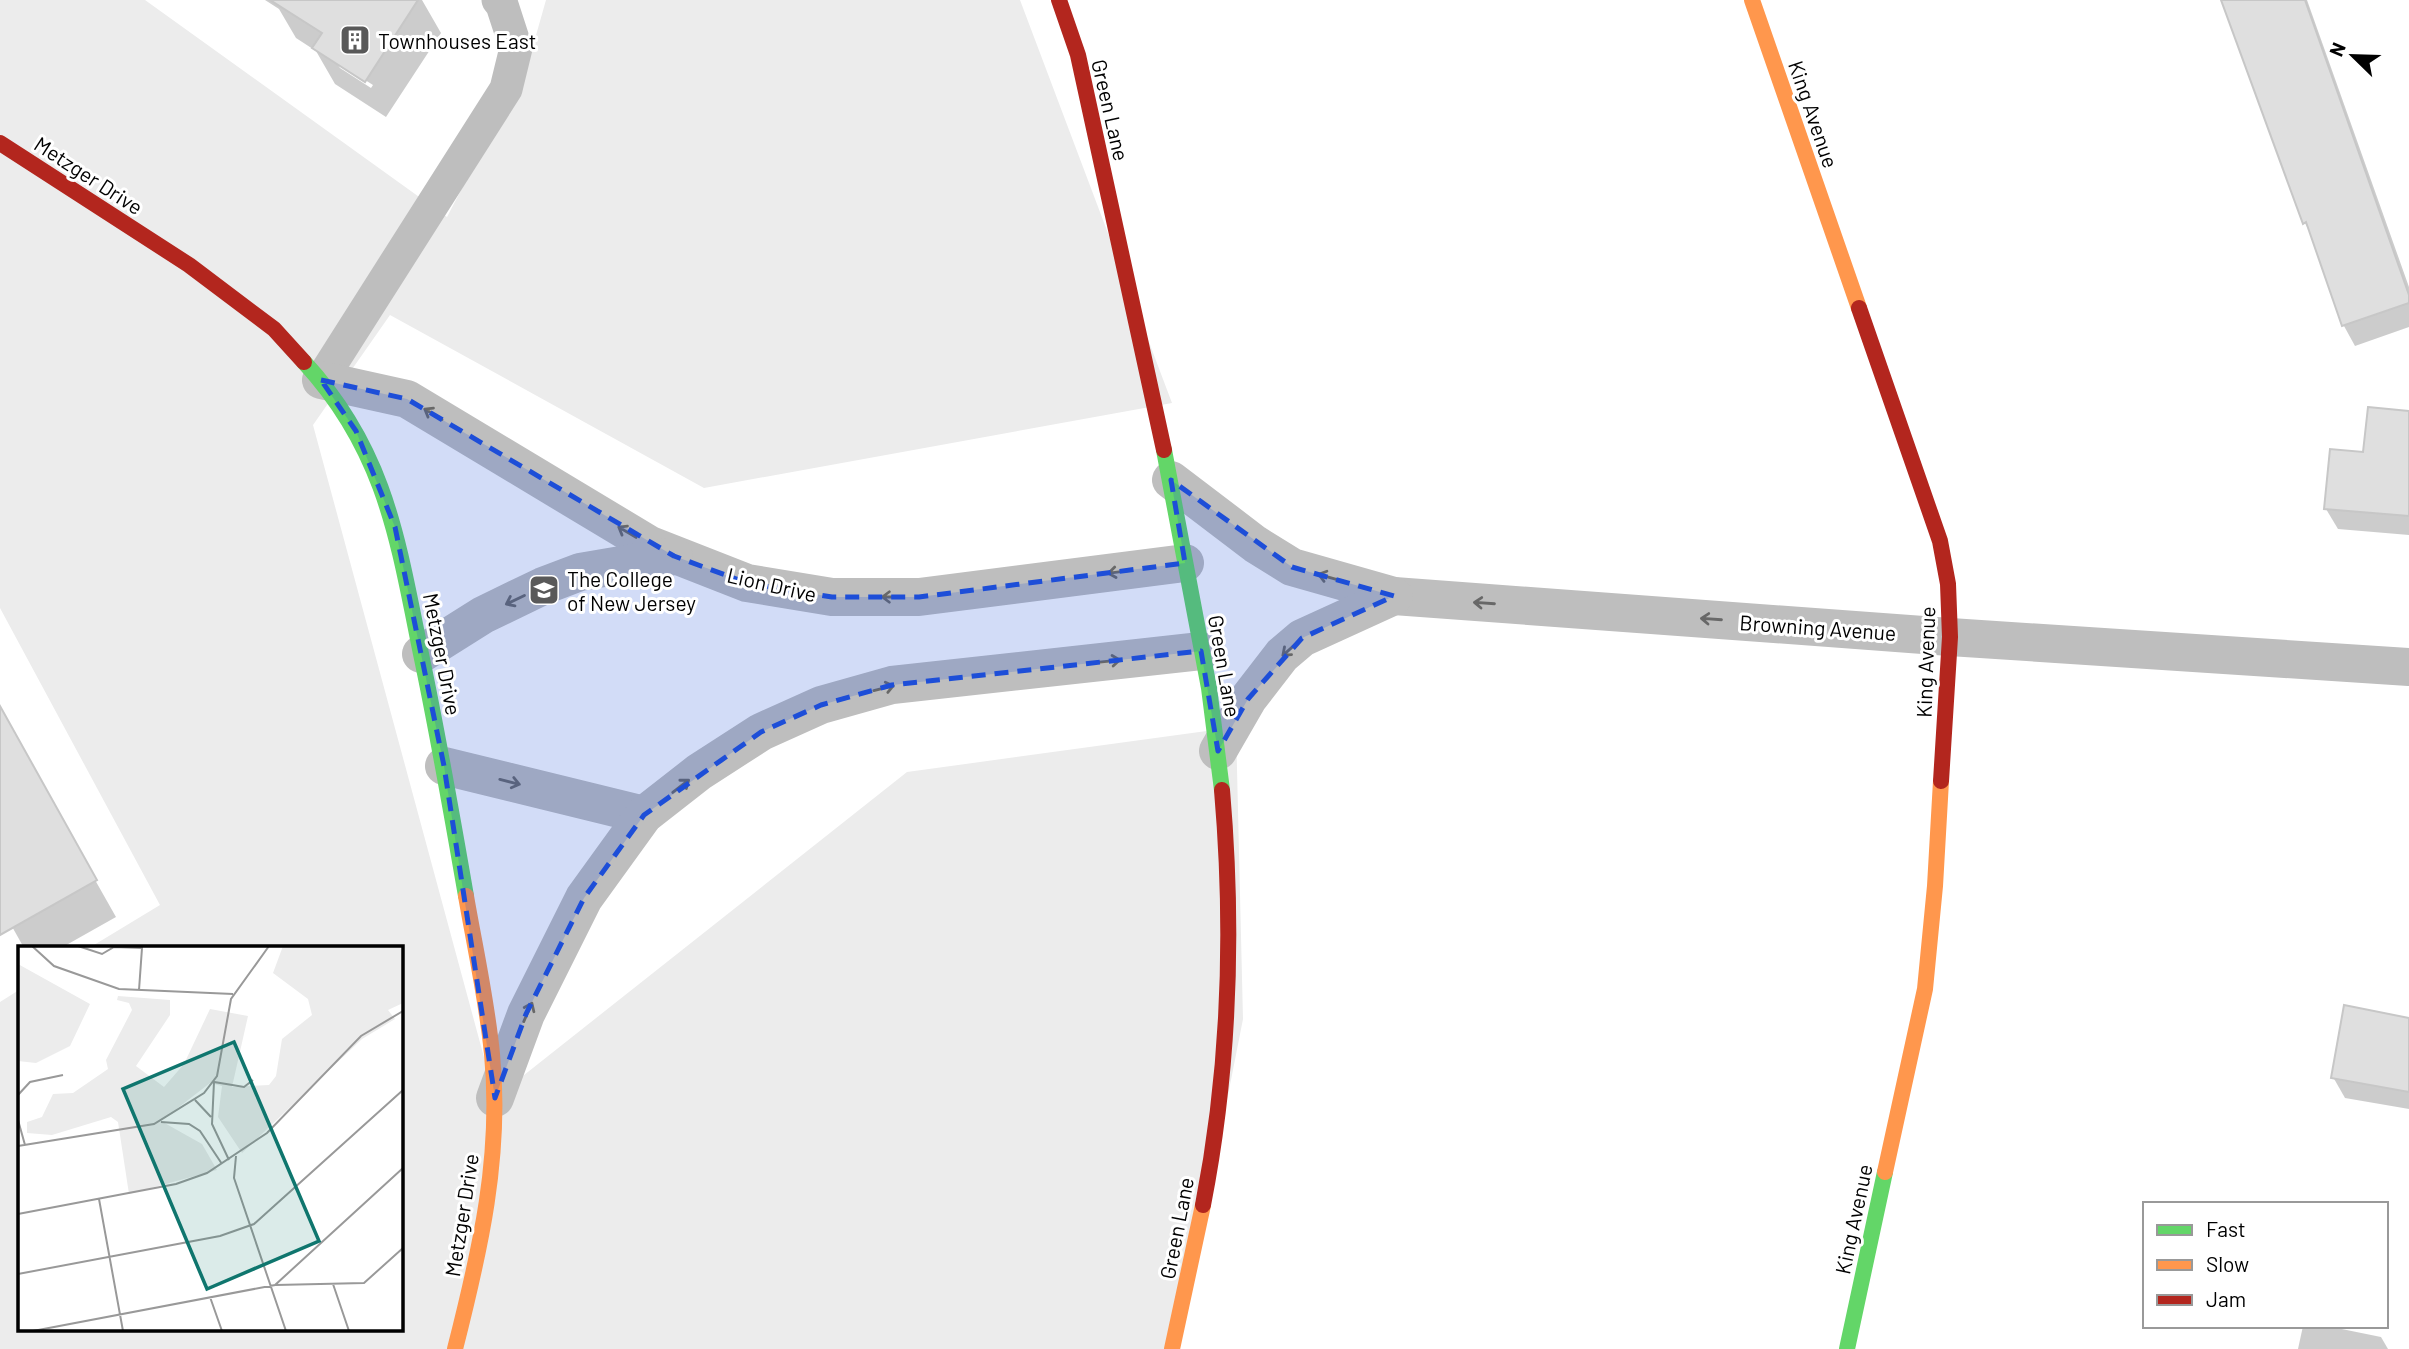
<svg xmlns="http://www.w3.org/2000/svg" width="2409" height="1349" font-family="Barlow,sans-serif">
  <style>
    .green { fill: #ececec }
    .shadow { fill: #0003; fill-rule: evenodd }
    .building { fill: #dfdfdf; stroke: #c7c7c7; stroke-width: 2 }
    .lines { fill: none; stroke-linecap: round; stroke-linejoin: round }
    .lane { stroke: #bebebe; stroke-width: 33 }
    .street { stroke: #bebebe; stroke-width: 38 }
    .fast { stroke: #63d668; stroke-width: 16 }
    .slow { stroke: #ff974d; stroke-width: 16 }
    .jam { stroke: #b3261e; stroke-width: 16 }
    .oneway { stroke: #686868 }
    .marked { fill: #1d4ed8; fill-opacity: 0.2; stroke: #1d4ed8; stroke-width: 5; stroke-dasharray: 14 9; stroke-linejoin: round }
    .labels { text-anchor: middle; dominant-baseline: central; stroke-width: 6; stroke-linejoin: round; paint-order: stroke }
    .poi-label { font-size: 21px; fill: #000; stroke: #fff; text-anchor: start }
    .street-label { font-size: 21px; fill: #000; stroke: #fff }
    .inset-road { fill: none; stroke: #999; stroke-width: 2 }
    .view { fill: #0f766e; fill-opacity: 0.15; stroke: #0f766e; stroke-width: 3.5 }
    .inset-edge { fill: none; stroke: #000; stroke-width: 3.5 }
  </style>
  <rect width="100%" height="100%" fill="#fff"/>
  <path class="green" d="M 0,0 L 145,0 L 447,217 L 529,60 L 546,0 L 1020,0 L 1172,403 L 704,488 L 390,315 L 313,425 L 495,1098 L 907,772 L 1236,727 L 1243,1019 L 1178,1349 L 0,1349 L 0,1002 L 19,990 L 19,1330 L 401,1330 L 401,948 L 89,948 L 160,905 L 0,608 Z"/>
  <g class="shadow">
    <path d="M 265,0 L 422,0 L 441,33 L 386,117 L 335,84 L 316,51 L 296,38 L 279,9 ZM 335,61 L 373,85 L 371,88 L 340,68 Z"/>
    <path d="M 2223,0 L 2307,0 L 2409,287 L 2409,327 L 2355,346 L 2344,326 L 2314,240 L 2305,223 Z"/>
    <path d="M 2409,413 L 2409,535 L 2338,529 L 2326,509 L 2365,454 Z"/>
    <path d="M 0,712 L 116,917 L 61,948 L 24,948 L 5,914 L 0,917 Z"/>
    <path d="M 2409,1020 L 2409,1109 L 2345,1098 L 2333,1077 Z"/>
    <path d="M 2303,1326 L 2327,1326 L 2381,1337 L 2388,1349 L 2298,1349 Z"/>
  </g>
  <g class="building">
    <path d="M 270,0 L 418,0 L 365,82 L 312,48 L 322,33 Z"/>
    <path d="M 2221,0 L 2305,0 L 2409,295 L 2409,303 L 2342,326 L 2306,222 L 2303,224 Z"/>
    <path d="M 2368,407 L 2409,411 L 2409,516 L 2324,509 L 2330,449 L 2363,452 Z"/>
    <path d="M 0,706 L 97,880 L 0,935 Z"/>
    <path d="M 2344,1005 L 2409,1018 L 2409,1092 L 2331,1078 Z"/>
  </g>
  <g class="lines">
    <path class="lane" d="M 321,380 L 506,89 L 516,48 L 502,5 L 498,0"/>
    <g class="street">
      <path d="M 321,380 L 407,399 L 650,545 L 747,583 L 832,597 L 919,597 L 1185,563"/>
      <path d="M 1171,480 L 1255,544 L 1292,567 L 1394,596 L 1950,637 L 2409,667"/>
      <path d="M 421,654 L 483,615 L 543,586 L 580,572 L 674,556"/>
      <path d="M 1218,751 L 1248,699 L 1282,655 L 1302,638 L 1394,596"/>
      <path d="M 444,766 L 644,815"/>
      <path d="M 495,1098 L 526,1014 L 584,898 L 644,815 L 699,772 L 761,732 L 821,705 L 892,685 L 1201,651"/>
    </g>
    <g class="fast">
      <path d="M 304,362 C 386,451 398,541 421,654 C 438,735 452,815 466,896"/>
      <path d="M 1164,450 L 1209,688 L 1222,790"/>
      <path d="M 1847,1349 L 1885,1172"/>
    </g>
    <g class="slow">
      <path d="M 1752,0 L 1859,308"/>
      <path d="M 1885,1172 L 1925,989 L 1935,886 L 1941,781"/>
      <path d="M 455,1349 C 480,1251 502,1156 492,1054 C 487,1001 475,948 466,896"/>
      <path d="M 1172,1349 L 1203,1205"/>
    </g>
    <g class="jam">
      <path d="M 1059,0 L 1078,55 L 1164,450"/>
      <path d="M 0,143 L 189,265 L 274,329 L 304,362"/>
      <path d="M 1859,308 L 1940,541 L 1948,584 L 1950,637 L 1941,781"/>
      <path d="M 1203,1205 C 1230,1067 1234,930 1222,790"/>
    </g>
  </g>
  <defs><path id="oneway-shaft" d="M-6 0H5M1.5-3L5.5 0L1.5 3" fill="none" stroke-width="1.6" stroke-linecap="round" stroke-linejoin="round" transform="scale(1.75)"/></defs>
  <g class="oneway">
    <use href="#oneway-shaft" transform="translate(433 414) rotate(-149)"/>
    <use href="#oneway-shaft" transform="translate(627 532) rotate(-149)"/>
    <use href="#oneway-shaft" transform="translate(1118 572) rotate(173)"/>
    <use href="#oneway-shaft" transform="translate(1328 577) rotate(-164)"/>
    <use href="#oneway-shaft" transform="translate(892 597) rotate(180)"/>
    <use href="#oneway-shaft" transform="translate(515 600) rotate(154)"/>
    <use href="#oneway-shaft" transform="translate(1484 603) rotate(-176)"/>
    <use href="#oneway-shaft" transform="translate(1711 619) rotate(-176)"/>
    <use href="#oneway-shaft" transform="translate(1290 649) rotate(138)"/>
    <use href="#oneway-shaft" transform="translate(1110 661) rotate(-6)"/>
    <use href="#oneway-shaft" transform="translate(884 688) rotate(-14)"/>
    <use href="#oneway-shaft" transform="translate(510 782) rotate(14)"/>
    <use href="#oneway-shaft" transform="translate(681 786) rotate(-38)"/>
    <use href="#oneway-shaft" transform="translate(528 1012) rotate(-66)"/>
  </g>
  <path class="marked" d="M 321,380 L 407,399 L 674,556 L 747,583 L 832,597 L 919,597 L 1185,563 L 1171,480 L 1292,567 L 1394,596 L 1302,638 L 1248,699 L 1218,751 L 1201,651 L 892,685 L 821,705 L 761,732 L 644,815 L 584,898 L 526,1014 L 495,1098 L 444,766 L 395,527 L 356,431 Z"/>
  <defs>
    <g id="building-square" transform="scale(1.575)"><rect x="-9" y="-9" width="18" height="18" rx="4" fill="#595959" stroke="#fff"/><path d="M-4-6H4V6H1V3H-1V6H-4ZM-2.5-4.3h1.7v1.8h-1.7ZM.8-4.3h1.7v1.8H.8ZM-2.5-1h1.7V.8h-1.7ZM.8-1h1.7V.8H.8Z" fill="#fff"/></g>
    <g id="university-square" transform="scale(1.575)"><rect x="-9" y="-9" width="18" height="18" rx="4" fill="#595959" stroke="#fff"/><path d="M0-5L7-2L0 1L-7-2ZM-4 1L0 2.5L4 1V4Q0 6-4 4Z" fill="#fff"/></g>
  </defs>
  <g fill-rule="evenodd">
    <use href="#building-square" x="355" y="40"/>
    <use href="#university-square" x="544" y="590"/>
  </g>
  <g class="labels">
    <g class="poi-label">
      <text x="378" y="40">Townhouses East</text>
      <text x="567" y="578">The College<tspan x="567" dy="24">of New Jersey</tspan></text>
    </g>
    <g class="street-label">
      <text transform="translate(1111 110) rotate(77)">Green Lane</text>
      <text transform="translate(1814 114) rotate(71)">King Avenue</text>
      <text transform="translate(89 175) rotate(33)">Metzger Drive</text>
      <text transform="translate(772 584) rotate(13)">Lion Drive</text>
      <text transform="translate(1818 627) rotate(4)">Browning Avenue</text>
      <text transform="translate(443 654) rotate(79)">Metzger Drive</text>
      <text transform="translate(1925 662) rotate(-88)">King Avenue</text>
      <text transform="translate(1225 666) rotate(80)">Green Lane</text>
      <text transform="translate(461 1215) rotate(-81)">Metzger Drive</text>
      <text transform="translate(1853 1219) rotate(-78)">King Avenue</text>
      <text transform="translate(1176 1228) rotate(-79)">Green Lane</text>
    </g>
  </g>
  <g transform="translate(18 946)">
    <rect width="385" height="385" fill="#fff"/>
    <path d="M 265,0 L 385,0 L 385,57 L 370,64 L 377,73 L 344,93 L 224,207 L 200,171 L 204,140 L 192,137 L 143,175 L 184,198 L 199,224 L 111,248 L 100,176 L 93,171 L 34,189 L 9,187 L 9,176 L 24,171 L 35,148 L 55,147 L 90,123 L 88,114 L 114,64 L 111,57 L 99,54 L 100,50 L 152,54 L 152,69 L 118,120 L 146,141 L 166,118 L 192,63 L 230,70 L 214,141 L 251,139 L 258,130 L 264,93 L 294,69 L 290,53 L 255,27 ZM 0,18 L 72,58 L 52,100 L 18,117 L 0,115 Z" fill="#ececec"/>
    <path class="inset-road" d="M 14,0 L 36,20 L 101,43 L 215,48M 60,0 L 84,8 L 96,1 L 124,2 L 121,44M 0,149 L 12,136 L 45,129M 177,154 L 193,171M 0,174 L 7,199M 143,176 L 171,178 L 182,185 L 204,218M 0,200 L 136,178 L 186,147 L 199,130 L 213,53 L 251,0M 218,210 L 216,232 L 268,385M 211,214 L 194,178 L 196,136 L 226,141 L 235,134M 81,253 L 105,385M 0,268 L 158,238 L 189,227 L 249,187 L 343,90 L 385,65M 0,328 L 202,290 L 236,278 L 385,144M 315,338 L 331,385M 258,339 L 346,337 L 385,302M 192,351 L 204,385M 15,385 L 257,339 L 385,222"/>
    <path class="view" d="M 216,96 L 301,295 L 189,343 L 105,143 Z"/>
    <rect width="385" height="385" class="inset-edge"/>
  </g>
  <rect x="2143" y="1202" width="245" height="126" fill="#ffffff" stroke="#999999" stroke-width="2"/>
  <rect x="2157" y="1225" width="35" height="10" fill="#63d668" stroke="#999999" stroke-width="2"/>
  <text x="2206" y="1237" font-size="21" fill="#000000">Fast</text>
  <rect x="2157" y="1260" width="35" height="10" fill="#ff974d" stroke="#999999" stroke-width="2"/>
  <text x="2206" y="1272" font-size="21" fill="#000000">Slow</text>
  <rect x="2157" y="1295" width="35" height="10" fill="#b3261e" stroke="#999999" stroke-width="2"/>
  <text x="2206" y="1307" font-size="21" fill="#000000">Jam</text>
  <g transform="translate(2353 56) rotate(293)" stroke="#ffffff" stroke-width="5" paint-order="stroke">
  <path d="M0-5L12 26L0 18L-12 26Z" fill="#000000"/>
  <text y="-10" font-size="19" font-weight="bold" text-anchor="middle" fill="#000000">N</text>
  </g>
</svg>
